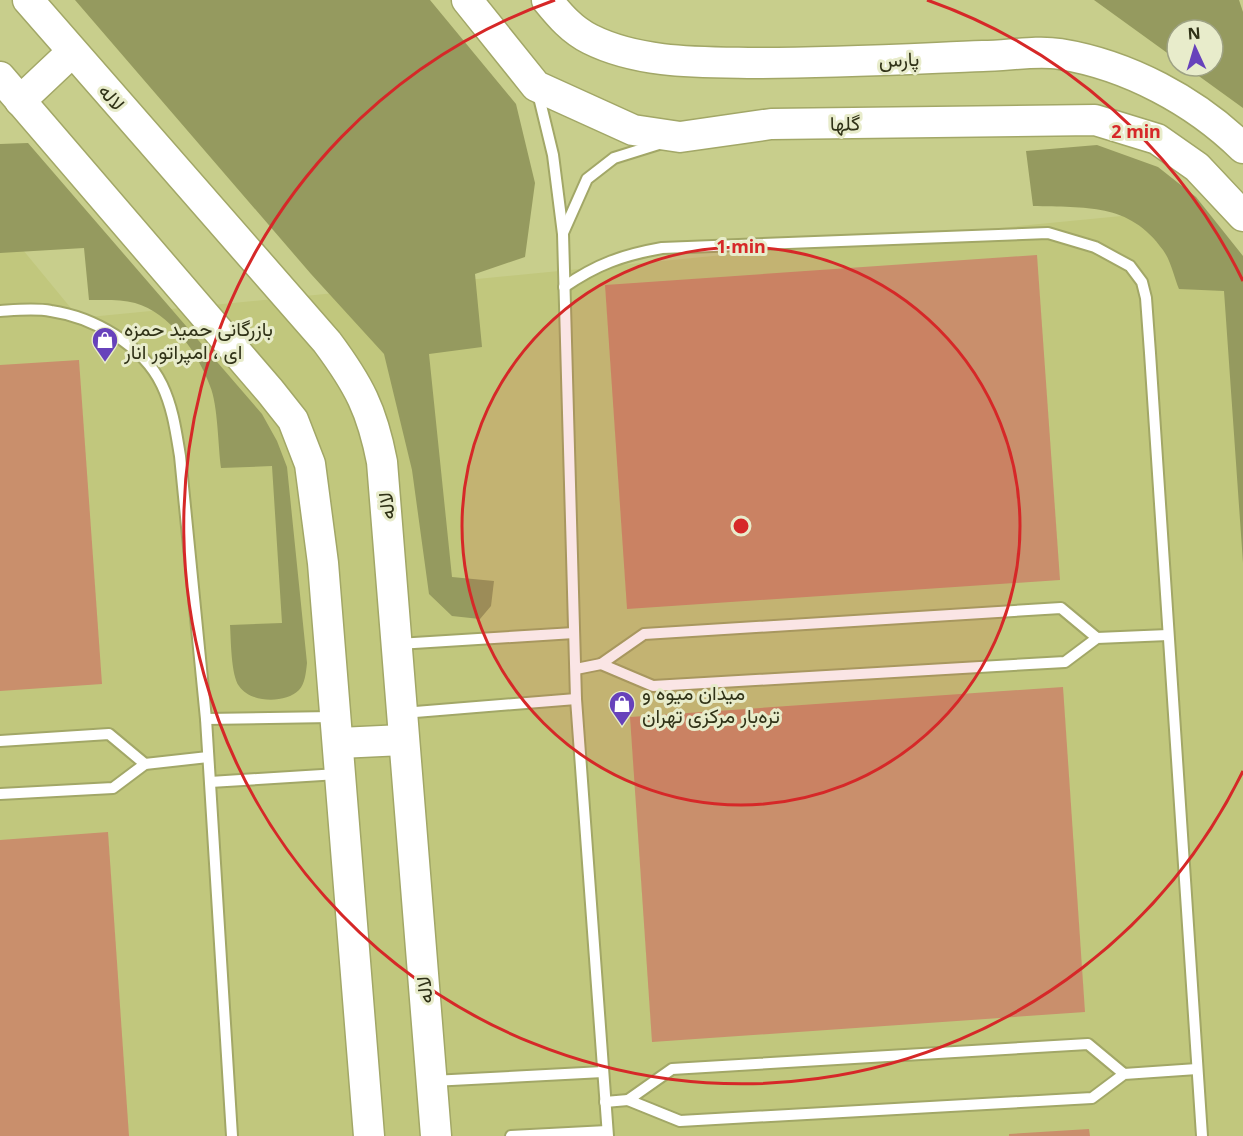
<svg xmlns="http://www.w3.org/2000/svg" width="1243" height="1136" font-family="'Noto Sans',Vazirmatn,sans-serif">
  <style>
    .built { fill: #c1c77d }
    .forest { fill: #959a5f }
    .building { fill: #c98f6c }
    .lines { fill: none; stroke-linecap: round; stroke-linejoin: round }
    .lane-casing { stroke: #a2a767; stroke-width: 14 }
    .secondary-casing { stroke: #a2a767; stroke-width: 33 }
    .lane { stroke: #fff; stroke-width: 10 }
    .secondary { stroke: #fff; stroke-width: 30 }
    .ring { fill: none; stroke: #d62828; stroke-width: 3 }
    .labels { text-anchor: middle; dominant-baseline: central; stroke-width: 6; stroke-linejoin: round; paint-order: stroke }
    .street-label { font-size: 20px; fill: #303217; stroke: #e8eccb }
    .poi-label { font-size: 20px; fill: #303217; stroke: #e8eccb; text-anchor: start }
    .centre { fill: #d62828; stroke: #e8eccb; stroke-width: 3 }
    .ring-label { font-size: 18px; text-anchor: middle; font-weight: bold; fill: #d62828; stroke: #e8eccb; stroke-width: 6; stroke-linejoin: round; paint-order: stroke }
  </style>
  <rect width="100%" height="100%" fill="#c8ce8c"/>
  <path class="built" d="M 1163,212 L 1243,293 L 1243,1136 L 0,1136 L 0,222 L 79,318 Z"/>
  <g class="forest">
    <path d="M 75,0 L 430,0 L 516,104 L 535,183 L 525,257 L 475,274 L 482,347 L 429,354 L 452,577 L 494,581 L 491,606 L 480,619 L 452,616 L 429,594 L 412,470 L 384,354 L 311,274 Z"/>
    <path d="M 1094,0 L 1239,0 L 1243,12 L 1243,108 L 1185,66 L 1213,66 L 1213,30 L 1177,30 L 1177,60 Z"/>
    <path d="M 28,143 L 262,414 L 277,441 L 287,467 L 307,663 C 306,672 305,684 299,690 C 285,704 250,703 239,686 C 231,675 231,640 230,625 L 282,623 L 272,466 L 221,468 C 218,446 218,405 210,386 C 198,353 170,313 135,303 C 121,299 103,300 89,300 L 84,248 L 0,253 L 0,144 Z"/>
    <path d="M 1097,145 L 1158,167 L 1196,197 L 1243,256 L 1243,563 L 1224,291 L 1179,289 C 1174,277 1171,261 1163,250 C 1129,202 1085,208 1033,206 L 1026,151 Z"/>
  </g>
  <g class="building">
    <path d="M 1037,255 L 1060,580 L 627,609 L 605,285 Z"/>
    <path d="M 79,360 L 102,684 L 0,691 L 0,365 Z"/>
    <path d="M 1063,687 L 1085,1012 L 652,1042 L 630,717 Z"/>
    <path d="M 108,832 L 129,1136 L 0,1136 L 0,840 Z"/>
    <path d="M 1089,1129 L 1090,1136 L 1009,1136 L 1009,1134 Z"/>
  </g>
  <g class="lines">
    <g class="lane-casing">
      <g id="lane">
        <path d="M 538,93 L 553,155 L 563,234 L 576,699 L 608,1136"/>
        <path d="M 563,233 L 587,179 L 614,158 L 662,143"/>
        <path d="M 564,287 C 597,264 623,255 662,248 L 1048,233 L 1095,247 L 1130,266 L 1142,282 L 1146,298 L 1150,353 L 1202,1136"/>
        <path d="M 0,311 C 16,310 35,308 51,311 C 93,317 143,345 162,385 C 173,408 176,432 180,456 L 206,719 L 232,1136"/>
        <path d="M 1097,638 L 1061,608 L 644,634 L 601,664 L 653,686 L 1065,662 L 1097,638 L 1168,635"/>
        <path d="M 398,644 L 574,633"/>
        <path d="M 576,669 L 601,664"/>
        <path d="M 403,713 L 576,699"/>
        <path d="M 206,719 L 332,717"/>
        <path d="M 0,741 L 109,734 L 145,764"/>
        <path d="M 210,782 L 338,774"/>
        <path d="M 0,794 L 113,788 L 145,764 L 208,757"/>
        <path d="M 1124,1074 L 1088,1044 L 672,1069 L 628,1100 L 680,1121 L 1092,1098 L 1124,1074 L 1197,1069"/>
        <path d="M 432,1081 L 603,1072"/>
        <path d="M 605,1102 L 628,1100"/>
        <path d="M 511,1136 L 607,1131"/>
      </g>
    </g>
    <g class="secondary-casing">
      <g id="secondary">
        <path d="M 28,0 L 327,342 C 359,385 372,410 382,462 L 436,1136"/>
        <path d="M 467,0 L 536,86 L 633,130 L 680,137 L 771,124 L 1095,120 L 1157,139 L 1197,167 L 1243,216"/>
        <path d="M 547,0 C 560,16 572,30 590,39 C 640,64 701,62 755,63 C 831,63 907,59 983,56 C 1007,56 1036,50 1060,54 C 1128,65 1195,101 1243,148"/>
        <path d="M 0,77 L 270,391 L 293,420 L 310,464 L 323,563 L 369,1136"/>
        <path d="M 20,101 L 72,52"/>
        <path d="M 339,743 L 403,740"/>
      </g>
    </g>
    <use href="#lane" class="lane"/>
    <use href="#secondary" class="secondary"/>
  </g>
  <circle cx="741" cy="526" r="279" fill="#d62828" fill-opacity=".12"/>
  <g class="ring">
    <circle cx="741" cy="526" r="279"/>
    <path d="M1243 771A558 558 0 1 1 555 0M927 0A558 558 0 0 1 1243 281"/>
  </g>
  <defs>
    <g id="shop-pin" transform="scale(1.35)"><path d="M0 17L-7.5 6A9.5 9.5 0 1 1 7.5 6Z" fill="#6742bb" stroke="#e8eccb"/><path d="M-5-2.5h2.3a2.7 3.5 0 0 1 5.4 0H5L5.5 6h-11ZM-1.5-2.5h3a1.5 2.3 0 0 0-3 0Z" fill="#fff"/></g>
  </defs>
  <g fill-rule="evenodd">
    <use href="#shop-pin" x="105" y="340"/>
    <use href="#shop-pin" x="622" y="704"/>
  </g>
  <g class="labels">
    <g class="street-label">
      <text transform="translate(899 59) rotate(-2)">پارس</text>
      <text transform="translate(112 97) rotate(49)">لاله</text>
      <text transform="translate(845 123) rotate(-1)">گلها</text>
      <text transform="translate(386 506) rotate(-95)">لاله</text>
      <text transform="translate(424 990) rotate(-95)">لاله</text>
    </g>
    <g class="poi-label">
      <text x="124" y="328">بازرگانی حمید حمزه<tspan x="124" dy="23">ای ، امپراتور انار</tspan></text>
      <text x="642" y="692">میدان میوه و<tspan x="642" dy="23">تره‌بار مرکزی تهران</tspan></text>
    </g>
  </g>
  <circle cx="741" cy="526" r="9" class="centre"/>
  <g class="ring-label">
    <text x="1136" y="138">2 min</text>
    <text x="741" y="253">1 min</text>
  </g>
  <g transform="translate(1195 48) rotate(356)"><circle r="28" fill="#e8eccb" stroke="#9ea283" stroke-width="1.5"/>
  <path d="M0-4.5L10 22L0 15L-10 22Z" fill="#6742bb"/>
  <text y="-9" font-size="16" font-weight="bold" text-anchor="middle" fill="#303217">N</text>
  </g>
</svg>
